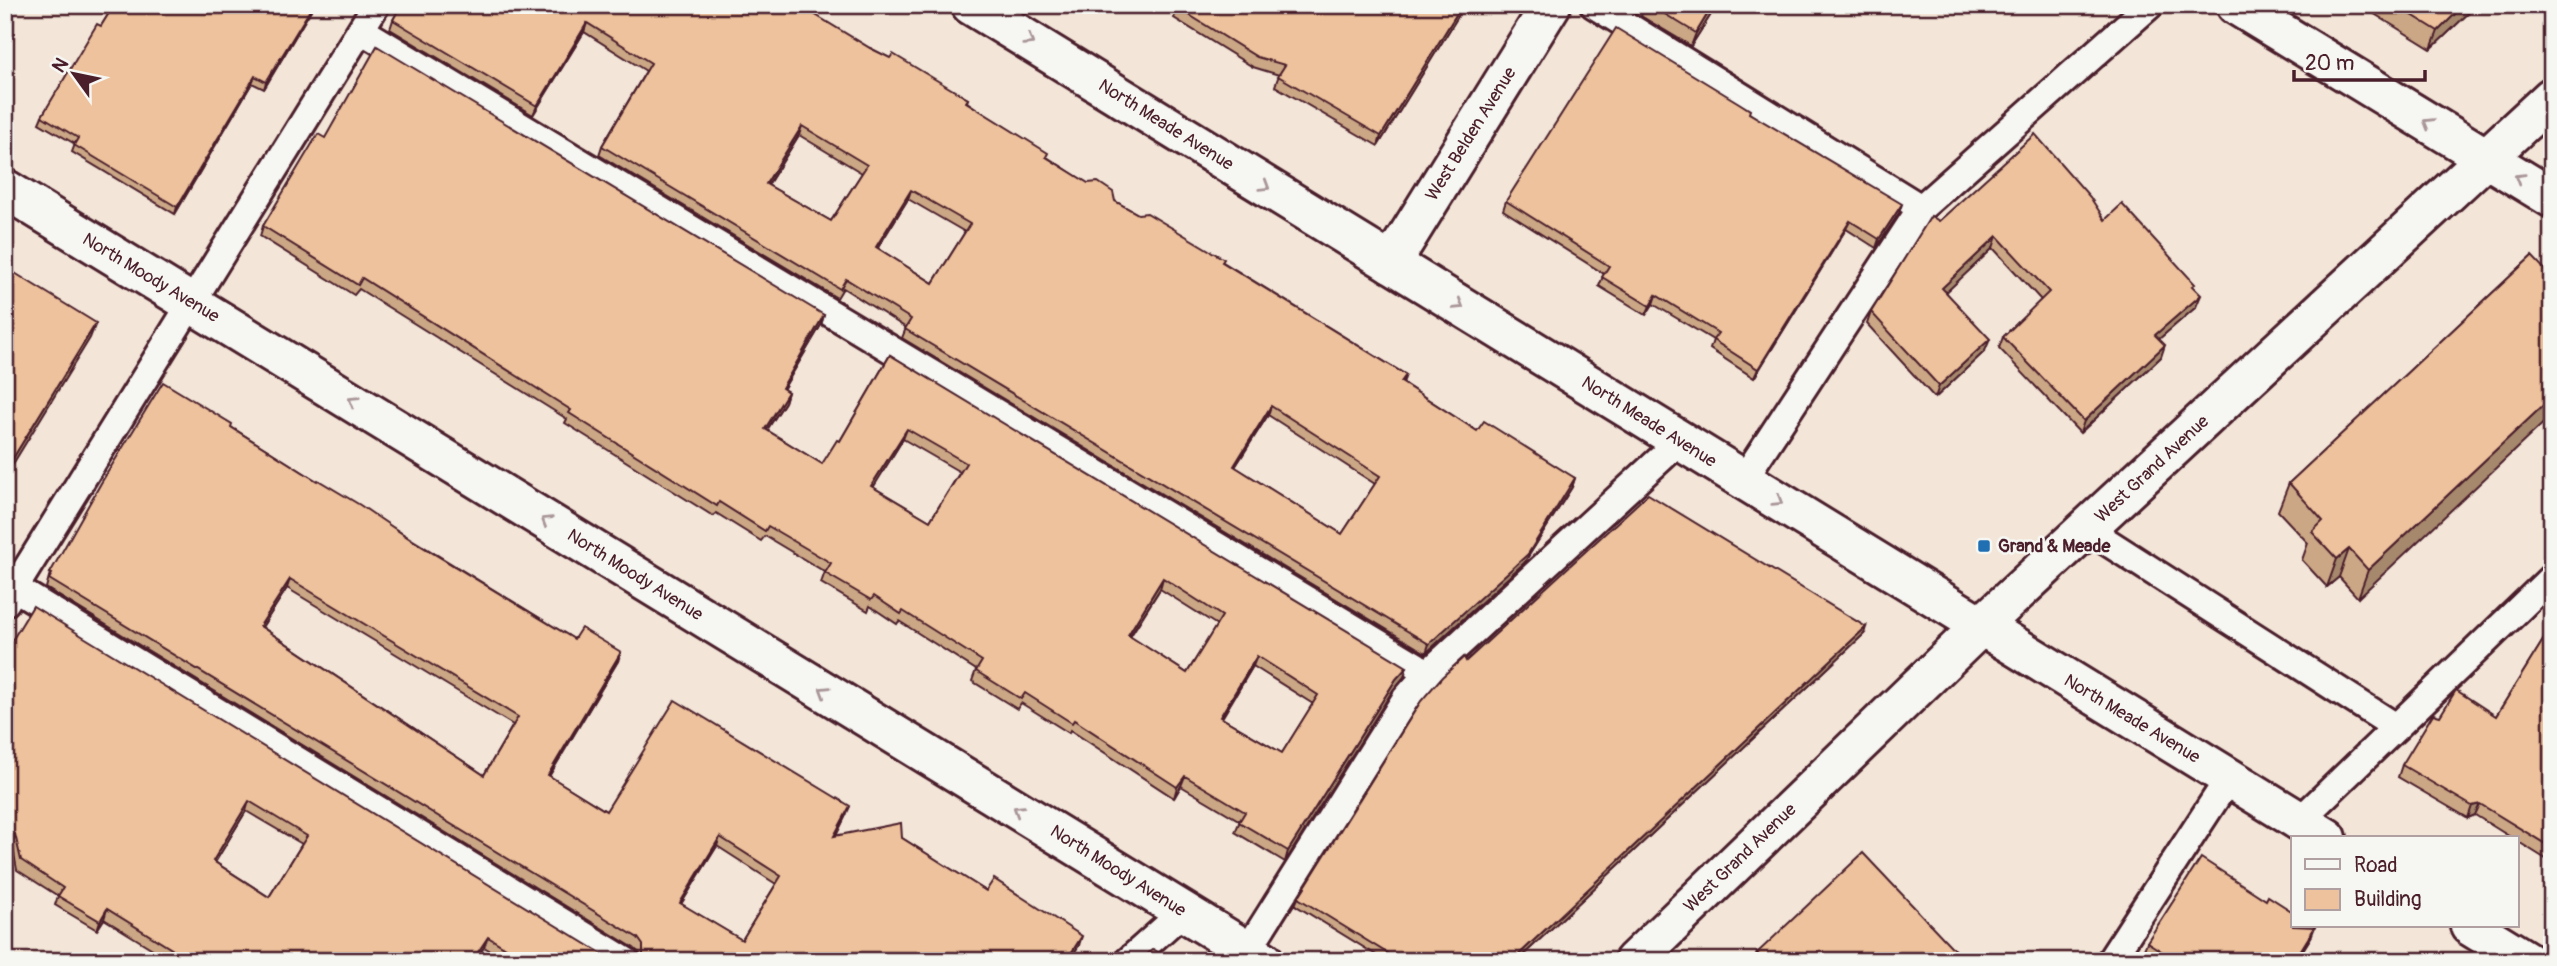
<svg xmlns="http://www.w3.org/2000/svg" width="2557" height="966" font-family="Pangolin,sans-serif">
  <style>
    .lines { fill: none; stroke-linecap: round; stroke-linejoin: round }
    .lane-casing { stroke: #4a1f2b; stroke-width: 32 }
    .street-casing { stroke: #4a1f2b; stroke-width: 44 }
    .secondary-casing { stroke: #4a1f2b; stroke-width: 44 }
    .lane { stroke: #f6f6f2; stroke-width: 26 }
    .street { stroke: #f6f6f2; stroke-width: 38 }
    .secondary { stroke: #f6f6f2; stroke-width: 38 }
    .wall { fill: #cca786; stroke: #4a1f2b; stroke-width: 2; fill-rule: evenodd }
    .shaded-wall { fill: #a6886d; stroke: #4a1f2b; stroke-width: 2 }
    .building { fill: #edc29c; stroke: #4a1f2b; stroke-width: 2; fill-rule: evenodd }
    .oneway { stroke: #a99598 }
    .poi-dot { fill: #1f6fb2; stroke: #f6f6f2; stroke-width: 2.5 }
    .labels { text-anchor: middle; dominant-baseline: central; stroke-width: 5; stroke-linejoin: round; paint-order: stroke }
    .street-label { font-size: 18px; fill: #4a1f2b; stroke: #f6f6f2 }
    .poi-label { font-size: 18px; font-weight: bold; fill: #4a1f2b; stroke: #f6f6f2; text-anchor: start }
  </style>
  <rect width="100%" height="100%" fill="#f3e6d8"/>
  <filter id="ink" filterUnits="userSpaceOnUse"><feTurbulence type="fractalNoise" baseFrequency=".0143" numOctaves="2"/><feDisplacementMap in="SourceGraphic" scale="14" xChannelSelector="R" yChannelSelector="G"/><feConvolveMatrix kernelMatrix="1 2 1 2 8 2 1 2 1" color-interpolation-filters="sRGB"/></filter>
  <g filter="url(#ink)">
    <g class="lines">
      <g class="lane-casing">
        <g id="lane">
          <path d="M 1594,5 L 1921,208"/>
          <path d="M 361,30 L 1428,673"/>
          <path d="M 1743,480 L 1921,208 L 2150,5"/>
          <path d="M 2087,529 L 2396,727"/>
          <path d="M 15,588 L 626,961"/>
          <path d="M 6,602 L 376,5"/>
          <path d="M 2299,821 L 2552,577"/>
          <path d="M 1247,951 L 1406,698 L 1428,673 L 1680,441"/>
          <path d="M 1128,961 L 1183,912"/>
          <path d="M 2110,961 L 2229,778"/>
        </g>
      </g>
      <g class="street-casing">
        <g id="street">
          <path d="M 971,5 L 2327,838"/>
          <path d="M 2236,5 L 2552,198"/>
          <path d="M 5,189 L 1264,961"/>
          <path d="M 1391,263 L 1551,5"/>
          <path d="M 2470,926 L 2527,961"/>
        </g>
      </g>
      <g class="secondary-casing">
        <path id="secondary" d="M 1634,961 L 1981,626 L 2552,97"/>
      </g>
      <use href="#lane" class="lane"/>
      <use href="#street" class="street"/>
      <use href="#secondary" class="secondary"/>
    </g>
    <g class="wall">
      <path d="M 114,5 L 314,5 L 264,89 L 252,83 L 175,214 L 72,152 L 75,144 L 39,123 L 42,116 L 101,26 Z"/>
      <path d="M 401,5 L 870,48 L 968,99 L 967,102 L 1047,157 L 1115,201 L 1223,262 L 1406,375 L 1403,383 L 1477,431 L 1575,478 L 1572,487 L 1524,563 L 1426,653 L 902,338 L 906,328 L 843,288 L 837,298 L 599,155 L 602,146 L 646,71 L 584,32 L 533,115 L 390,29 L 393,20 ZM 799,135 L 862,173 L 831,221 L 768,185 ZM 908,199 L 965,232 L 933,283 L 877,248 ZM 1268,415 L 1375,484 L 1342,534 L 1235,467 Z"/>
      <path d="M 1165,5 L 1465,5 L 1378,146 L 1275,86 L 1279,75 L 1253,67 L 1174,18 L 1176,12 Z"/>
      <path d="M 1645,5 L 1717,5 L 1691,46 L 1641,16 Z"/>
      <path d="M 2360,5 L 2477,5 L 2431,49 Z"/>
      <path d="M 2523,5 L 2541,5 L 2532,14 Z"/>
      <path d="M 1749,113 L 1899,213 L 1876,248 L 1846,229 L 1754,378 L 1710,349 L 1713,340 L 1653,304 L 1646,315 L 1599,286 L 1604,274 L 1503,210 L 1506,201 Z"/>
      <path d="M 325,138 L 824,315 L 821,325 L 783,389 L 788,392 L 785,402 L 767,430 L 822,464 L 840,441 L 890,355 L 1404,677 L 1393,690 L 1285,862 L 1235,832 L 1240,821 L 1181,786 L 1174,798 L 1070,730 L 1069,733 L 1021,703 L 1017,709 L 972,681 L 976,670 L 899,621 L 897,624 L 870,606 L 868,611 L 821,583 L 825,572 L 765,536 L 761,541 L 716,513 L 713,516 L 565,423 L 567,419 L 359,289 L 354,295 L 260,236 L 263,226 ZM 903,439 L 960,472 L 930,521 L 873,487 ZM 1160,589 L 1217,625 L 1187,673 L 1130,637 ZM 1253,666 L 1313,704 L 1282,753 L 1222,718 Z"/>
      <path d="M 2105,220 L 2193,288 L 2196,307 L 2159,339 L 2161,357 L 2080,433 L 1999,348 L 2003,337 L 2041,300 L 1993,248 L 1946,292 L 1985,351 L 1935,398 L 1867,324 L 1871,312 L 1939,221 Z"/>
      <path d="M 2532,256 L 2358,598 L 2339,577 L 2327,587 L 2302,560 L 2308,543 L 2278,511 L 2289,483 Z"/>
      <path d="M 231,427 L 317,481 L 574,639 L 618,661 L 549,776 L 606,811 L 846,815 L 836,836 L 902,838 L 986,891 L 1079,945 L 1069,961 L 640,961 L 640,954 L 634,948 L 46,588 L 50,573 ZM 287,588 L 513,725 L 484,775 L 262,627 ZM 717,846 L 776,884 L 742,940 L 681,904 Z"/>
      <path d="M 2552,626 L 2552,867 L 2547,864 L 2549,861 L 2517,841 L 2517,838 L 2512,838 L 2475,815 L 2468,818 L 2398,777 L 2402,765 L 2440,716 L 2496,716 Z"/>
      <path d="M 1864,634 L 1517,961 L 1386,961 L 1295,905 L 1298,898 L 1466,661 Z"/>
      <path d="M 5,652 L 614,961 L 508,961 L 484,947 L 475,961 L 172,961 L 104,919 L 97,930 L 55,905 L 58,896 L 17,870 L 12,843 L 5,845 ZM 246,811 L 302,844 L 269,897 L 215,862 Z"/>
      <path d="M 2311,937 L 2296,961 L 2157,961 L 2143,952 L 2147,942 Z"/>
      <path d="M 1757,953 L 1965,961 L 1755,961 L 1754,960 Z"/>
    </g>
    <g class="shaded-wall">
      <path d="M 313,5 L 314,5 L 264,89 L 266,82 Z"/>
      <path d="M 1462,5 L 1465,5 L 1378,146 L 1381,136 Z"/>
      <path d="M 1713,5 L 1717,5 L 1691,46 L 1696,33 Z"/>
      <path d="M 2464,5 L 2477,5 L 2431,49 L 2438,31 Z"/>
      <path d="M 2535,5 L 2541,5 L 2532,14 Z"/>
      <path d="M 587,23 L 584,32 L 533,115 L 537,106 Z"/>
      <path d="M 255,76 L 252,83 L 175,214 L 177,207 Z"/>
      <path d="M 802,126 L 799,135 L 763,193 L 766,184 Z"/>
      <path d="M 911,190 L 908,199 L 873,256 L 876,247 Z"/>
      <path d="M 1902,204 L 1899,213 L 1876,248 L 1879,239 Z"/>
      <path d="M 1850,221 L 1846,229 L 1754,378 L 1758,369 Z"/>
      <path d="M 1997,236 L 1993,248 L 1938,300 L 1942,288 Z"/>
      <path d="M 1656,295 L 1653,304 L 1646,315 L 1650,306 Z"/>
      <path d="M 2201,295 L 2196,307 L 2151,346 L 2155,335 Z"/>
      <path d="M 824,315 L 821,325 L 778,398 L 782,388 Z"/>
      <path d="M 96,323 L 90,338 L 5,477 L 5,471 Z"/>
      <path d="M 1990,339 L 1985,351 L 1935,398 L 1939,386 Z"/>
      <path d="M 2165,345 L 2161,357 L 2080,433 L 2084,421 Z"/>
      <path d="M 788,392 L 785,402 L 761,439 L 765,429 Z"/>
      <path d="M 2552,397 L 2552,415 L 2358,598 L 2368,570 Z"/>
      <path d="M 1271,406 L 1268,415 L 1230,475 L 1234,466 Z"/>
      <path d="M 907,429 L 903,439 L 868,496 L 871,486 Z"/>
      <path d="M 1575,478 L 1572,487 L 1524,563 L 1426,653 L 1429,644 Z"/>
      <path d="M 2349,549 L 2339,577 L 2327,587 L 2337,559 Z"/>
      <path d="M 1163,578 L 1160,589 L 1124,645 L 1128,635 Z"/>
      <path d="M 290,579 L 287,588 L 257,635 L 260,626 Z"/>
      <path d="M 1866,627 L 1864,634 L 1517,961 L 1512,961 Z"/>
      <path d="M 621,652 L 618,661 L 544,785 L 548,775 Z"/>
      <path d="M 1257,656 L 1253,666 L 1216,727 L 1220,717 Z"/>
      <path d="M 1407,667 L 1404,677 L 1393,690 L 1285,862 L 1288,851 L 1396,679 Z"/>
      <path d="M 1185,776 L 1181,786 L 1174,798 L 1177,787 Z"/>
      <path d="M 249,801 L 246,811 L 210,871 L 213,861 Z"/>
      <path d="M 2480,804 L 2475,815 L 2468,818 L 2472,806 Z"/>
      <path d="M 850,806 L 846,815 L 831,845 L 834,836 Z"/>
      <path d="M 15,834 L 12,843 L 5,845 L 5,836 Z"/>
      <path d="M 720,837 L 717,846 L 676,912 L 680,903 Z"/>
      <path d="M 107,909 L 104,919 L 97,930 L 100,921 Z"/>
      <path d="M 2315,927 L 2311,937 L 2296,961 L 2294,961 Z"/>
      <path d="M 1082,936 L 1079,945 L 1069,961 L 1066,961 Z"/>
      <path d="M 488,937 L 484,947 L 475,961 L 472,961 Z"/>
    </g>
    <g class="building">
      <path d="M 114,5 L 313,5 L 266,82 L 255,76 L 177,207 L 74,145 L 78,138 L 42,116 L 97,24 L 101,26 Z"/>
      <path d="M 401,5 L 799,5 L 870,48 L 890,58 L 893,54 L 968,99 L 966,102 L 1048,153 L 1046,157 L 1088,183 L 1098,182 L 1113,192 L 1115,201 L 1138,214 L 1147,213 L 1224,259 L 1222,262 L 1406,375 L 1401,382 L 1477,431 L 1484,421 L 1575,478 L 1528,554 L 1429,644 L 905,329 L 911,319 L 846,279 L 840,289 L 602,146 L 651,63 L 587,23 L 537,106 L 393,20 ZM 802,126 L 867,165 L 831,221 L 766,184 ZM 911,190 L 970,224 L 933,283 L 876,247 ZM 1271,406 L 1380,476 L 1342,534 L 1234,466 Z"/>
      <path d="M 1180,5 L 1462,5 L 1381,136 L 1278,76 L 1285,65 L 1257,57 L 1178,8 Z"/>
      <path d="M 1650,5 L 1713,5 L 1696,33 Z"/>
      <path d="M 2396,5 L 2464,5 L 2438,31 Z"/>
      <path d="M 1616,28 L 1739,103 L 1750,110 L 1749,113 L 1902,204 L 1879,239 L 1850,221 L 1758,369 L 1713,340 L 1718,333 L 1656,295 L 1650,306 L 1602,277 L 1609,266 L 1506,201 Z"/>
      <path d="M 377,46 L 824,315 L 782,388 L 788,392 L 765,429 L 822,464 L 837,440 L 840,441 L 890,355 L 1407,667 L 1396,679 L 1288,851 L 1239,822 L 1245,812 L 1185,776 L 1177,787 L 1074,720 L 1072,723 L 1025,693 L 1021,699 L 976,671 L 982,661 L 903,611 L 901,614 L 874,596 L 871,600 L 825,573 L 831,563 L 768,526 L 765,531 L 719,502 L 717,506 L 569,413 L 571,410 L 362,278 L 358,285 L 263,226 L 318,134 L 325,138 ZM 907,429 L 966,463 L 930,521 L 871,486 ZM 1163,578 L 1222,616 L 1187,673 L 1128,635 ZM 1257,656 L 1318,695 L 1282,753 L 1220,717 Z"/>
      <path d="M 2035,134 L 2090,197 L 2105,220 L 2122,204 L 2195,284 L 2192,286 L 2201,295 L 2155,335 L 2165,345 L 2084,421 L 2003,337 L 2049,292 L 1997,236 L 1942,288 L 1990,339 L 1939,386 L 1871,312 L 1931,216 L 1939,221 Z"/>
      <path d="M 2532,256 L 2552,277 L 2552,397 L 2368,570 L 2349,549 L 2337,559 L 2312,532 L 2323,521 L 2289,483 Z"/>
      <path d="M 5,267 L 96,323 L 5,471 Z"/>
      <path d="M 163,382 L 232,424 L 231,427 L 317,481 L 318,480 L 360,505 L 413,541 L 574,639 L 581,628 L 621,652 L 548,775 L 606,811 L 675,700 L 850,806 L 834,836 L 901,823 L 902,838 L 986,891 L 994,879 L 1082,936 L 1066,961 L 642,961 L 643,959 L 643,945 L 638,938 L 49,579 L 52,574 L 50,573 L 101,483 ZM 290,579 L 518,717 L 484,775 L 260,626 ZM 720,837 L 781,876 L 742,940 L 680,903 Z"/>
      <path d="M 1648,494 L 1866,627 L 1512,961 L 1400,961 L 1298,898 L 1421,701 L 1442,677 L 1464,657 L 1466,661 Z"/>
      <path d="M 33,606 L 614,961 L 527,961 L 488,937 L 472,961 L 191,961 L 107,909 L 100,921 L 58,896 L 63,888 L 21,860 L 15,834 L 5,836 L 5,652 ZM 249,801 L 307,836 L 269,897 L 213,861 Z"/>
      <path d="M 2552,626 L 2552,848 L 2480,804 L 2472,806 L 2402,765 L 2433,714 L 2440,716 L 2456,690 L 2496,716 Z"/>
      <path d="M 1863,853 L 1965,961 L 1764,961 L 1757,953 Z"/>
      <path d="M 2201,858 L 2266,900 L 2268,896 L 2293,912 L 2293,926 L 2315,927 L 2294,961 L 2177,961 L 2147,942 Z"/>
      <path d="M 1153,949 L 1173,961 L 1140,961 Z"/>
    </g>
    <defs><path id="oneway-chevron" d="M-2-3.5L2.5 0L-2 3.5" fill="none" stroke-width="1.6" stroke-linecap="round" stroke-linejoin="round" transform="scale(1.75)"/></defs>
    <g class="oneway">
      <use href="#oneway-chevron" transform="translate(1029 41) rotate(32)"/>
      <use href="#oneway-chevron" transform="translate(2428 123) rotate(-149)"/>
      <use href="#oneway-chevron" transform="translate(2519 178) rotate(-149)"/>
      <use href="#oneway-chevron" transform="translate(1265 186) rotate(32)"/>
      <use href="#oneway-chevron" transform="translate(1459 305) rotate(32)"/>
      <use href="#oneway-chevron" transform="translate(353 401) rotate(-148)"/>
      <use href="#oneway-chevron" transform="translate(1778 501) rotate(32)"/>
      <use href="#oneway-chevron" transform="translate(546 521) rotate(-148)"/>
      <use href="#oneway-chevron" transform="translate(824 691) rotate(-148)"/>
      <use href="#oneway-chevron" transform="translate(1018 810) rotate(-148)"/>
    </g>
  </g>
  <rect class="poi-dot" x="1977" y="539" width="14" height="14" rx="3.5"/>
  <g class="labels">
    <g class="street-label">
      <text transform="translate(1166 125) rotate(32)">North Meade Avenue</text>
      <text transform="translate(1471 134) rotate(-58)">West Belden Avenue</text>
      <text transform="translate(151 278) rotate(31)">North Moody Avenue</text>
      <text transform="translate(1649 422) rotate(32)">North Meade Avenue</text>
      <text transform="translate(2152 469) rotate(-43)">West Grand Avenue</text>
      <text transform="translate(635 575) rotate(32)">North Moody Avenue</text>
      <text transform="translate(2132 719) rotate(31)">North Meade Avenue</text>
      <text transform="translate(1740 858) rotate(-44)">West Grand Avenue</text>
      <text transform="translate(1118 871) rotate(32)">North Moody Avenue</text>
    </g>
    <g class="poi-label">
      <text x="1998" y="546">Grand &amp; Meade</text>
    </g>
  </g>
  <rect width="2557" height="966" fill="none" stroke="#f6f6f2" stroke-width="28"/>
  <rect x="14" y="14" width="2529" height="938" fill="none" stroke="#4a1f2b" stroke-width="2.5" filter="url(#ink)"/>
  <rect x="2291" y="836" width="228" height="91" fill="#f6f6f2" stroke="#b1a0a2" stroke-width="2"/>
  <rect x="2305" y="859" width="35" height="10" fill="#f6f6f2" stroke="#b1a0a2" stroke-width="2"/>
  <text x="2354" y="872" font-size="21" fill="#4a1f2b">Road</text>
  <rect x="2305" y="889" width="35" height="21" fill="#edc29c" stroke="#b1a0a2" stroke-width="2"/>
  <text x="2354" y="906" font-size="21" fill="#4a1f2b">Building</text>
  <g transform="translate(74 74) rotate(303)" stroke="#f6f6f2" stroke-width="5" paint-order="stroke">
  <path d="M0-5L12 26L0 18L-12 26Z" fill="#4a1f2b"/>
  <text y="-10" font-size="19" font-weight="bold" text-anchor="middle" fill="#4a1f2b">N</text>
  </g>
  <path d="M2294 70v10h131v-10" fill="none" stroke="#4a1f2b" stroke-width="3.5"/>
  <text x="2305" y="70" font-size="21" fill="#4a1f2b" stroke="#f6f6f2" stroke-width="5" paint-order="stroke">20 m</text>
</svg>
